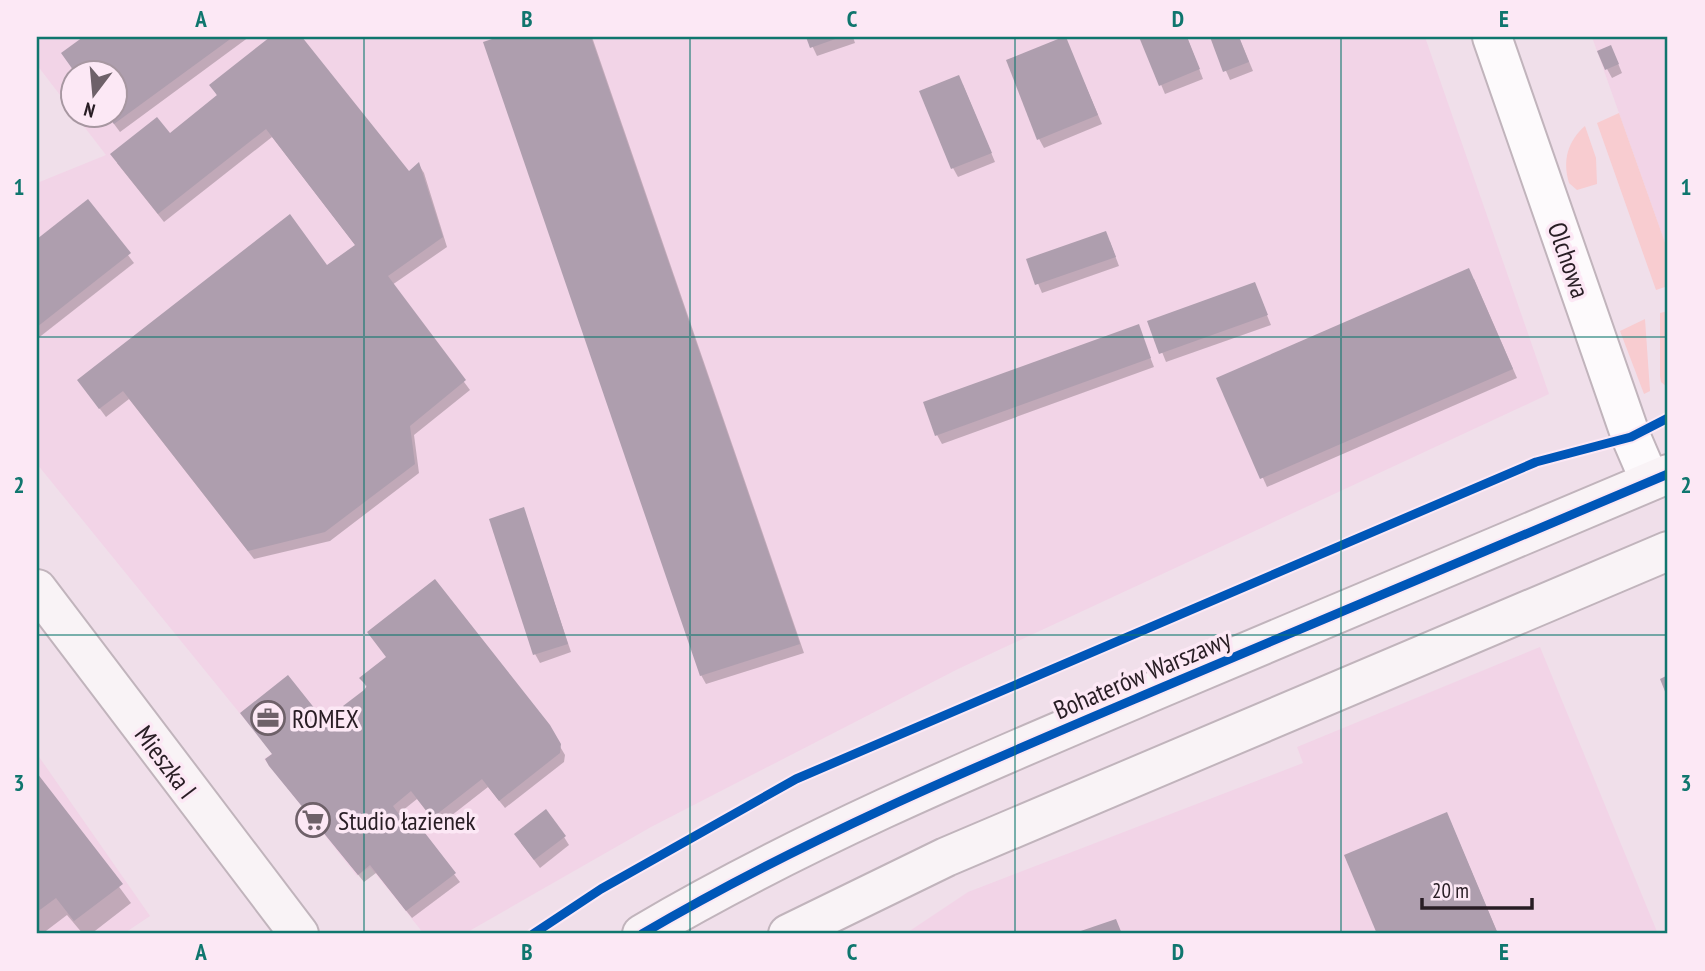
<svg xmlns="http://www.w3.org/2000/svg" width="1705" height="971" font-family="'PT Sans Narrow',sans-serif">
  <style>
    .built { fill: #f2d4e7 }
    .green { fill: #f8ccd0 }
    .shadow { fill: #0003 }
    .building { fill: #ae9eae }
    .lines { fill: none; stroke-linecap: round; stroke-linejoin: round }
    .street-casing { stroke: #c1b4bc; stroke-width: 42 }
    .secondary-casing { stroke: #c1b4bc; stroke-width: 42 }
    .street { stroke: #fdfafc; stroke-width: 38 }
    .secondary { stroke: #f9f3f6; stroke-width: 38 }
    .cycleway-casing { stroke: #fce8f5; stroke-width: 13 }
    .cycleway { stroke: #0057b8; stroke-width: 9 }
    .grid { fill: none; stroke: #0f766e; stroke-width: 2; stroke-opacity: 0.55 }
    .labels { text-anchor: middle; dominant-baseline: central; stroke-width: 7; stroke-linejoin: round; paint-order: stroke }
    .street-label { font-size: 26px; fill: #281d24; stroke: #fce8f5 }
    .poi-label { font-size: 26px; fill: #281d24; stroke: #fce8f5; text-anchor: start }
    .neatline { fill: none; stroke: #0f766e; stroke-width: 2.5 }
    .grid-label { font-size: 23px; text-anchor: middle; font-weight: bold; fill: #0f766e }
  </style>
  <rect width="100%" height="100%" fill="#f0dfea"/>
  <g class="built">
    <path d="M 37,37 L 1425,37 L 1549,394 L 958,669 L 651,827 L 464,934 L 424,934 L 370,867 L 357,876 L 264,759 L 272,753 L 37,464 L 37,183 L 106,155 L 76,116 L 116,116 L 116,74 L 74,74 L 73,112 L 37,65 Z"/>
    <path d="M 1592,37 L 1668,37 L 1668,251 L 1614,99 Z"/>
    <path d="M 1540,647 L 1658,934 L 905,934 L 968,892 L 1303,763 L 1297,747 Z"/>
    <path d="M 37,754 L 150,916 L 123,934 L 37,934 Z"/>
  </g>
  <g class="green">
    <path d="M 1619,113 L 1668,251 L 1668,286 L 1656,290 L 1597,123 Z"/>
    <path d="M 1585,126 L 1596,158 L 1597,184 L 1577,190 L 1569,183 C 1562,160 1568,141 1585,126 Z"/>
    <path d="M 1668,311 L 1668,388 L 1661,382 L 1660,376 L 1660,313 Z"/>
    <path d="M 1645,319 L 1650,391 L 1644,394 L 1620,331 Z"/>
  </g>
  <g class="shadow">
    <path d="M 85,37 L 249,37 L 120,132 L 108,116 L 116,116 L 116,74 L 63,53 Z"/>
    <path d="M 273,37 L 300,37 L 409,173 L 419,165 L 424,173 L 447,247 L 392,285 L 470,390 L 414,435 L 419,473 L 330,541 L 254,559 L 129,399 L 106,417 L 79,381 L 327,267 L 356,246 L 272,137 L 164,222 L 117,163 L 170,135 L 218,97 L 211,85 Z"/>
    <path d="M 503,37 L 592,37 L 804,653 L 706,684 L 701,675 L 485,43 Z"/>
    <path d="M 808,37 L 853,37 L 855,43 L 817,56 Z"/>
    <path d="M 1141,37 L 1187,37 L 1203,79 L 1165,94 Z"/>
    <path d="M 1211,37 L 1239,37 L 1253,71 L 1230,80 Z"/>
    <path d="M 1065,38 L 1102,124 L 1044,148 L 1039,139 Z"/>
    <path d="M 1615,56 L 1622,73 L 1612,78 L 1607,69 Z"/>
    <path d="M 963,85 L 995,162 L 958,177 L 953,168 Z"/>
    <path d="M 87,201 L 134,263 L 37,339 L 37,241 Z"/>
    <path d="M 1110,242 L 1119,266 L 1042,293 L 1028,260 Z"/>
    <path d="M 1474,279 L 1517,378 L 1267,487 L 1219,379 Z"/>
    <path d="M 1254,284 L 1271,325 L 1166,362 L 1150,322 Z"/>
    <path d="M 1138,326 L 1154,367 L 942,444 L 937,435 Z"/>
    <path d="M 523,509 L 571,652 L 540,663 L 535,654 Z"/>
    <path d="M 361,678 L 548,726 L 565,755 L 564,762 L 505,808 L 488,787 L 438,826 L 417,799 L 397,815 L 410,833 L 418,827 L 460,882 L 412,918 L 376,873 L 364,882 L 277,775 L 274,755 L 347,711 L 367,688 Z"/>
    <path d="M 37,776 L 131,903 L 91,934 L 83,934 L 67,915 L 42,934 L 37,934 Z"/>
    <path d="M 1451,823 L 1498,934 L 1379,934 L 1346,856 Z"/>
    <path d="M 564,837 L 569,845 L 540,868 L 521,843 Z"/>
  </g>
  <g class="building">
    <path d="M 83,37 L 233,37 L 114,124 L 108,116 L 116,116 L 116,74 L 76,74 L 61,53 Z"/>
    <path d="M 270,37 L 302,37 L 409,171 L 419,162 L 443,237 L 388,276 L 466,380 L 410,426 L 415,464 L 325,532 L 248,551 L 123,391 L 99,409 L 77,380 L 290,214 L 327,265 L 355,245 L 266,129 L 158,214 L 110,154 L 157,117 L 170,133 L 217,95 L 209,85 Z"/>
    <path d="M 498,37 L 591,37 L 800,644 L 700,676 L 483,42 Z"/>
    <path d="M 806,37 L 841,37 L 810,48 Z"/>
    <path d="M 1063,37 L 1066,37 L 1098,115 L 1037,140 L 1006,60 Z"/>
    <path d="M 1139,37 L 1187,37 L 1200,69 L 1159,86 Z"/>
    <path d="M 1210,37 L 1239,37 L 1249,62 L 1223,72 Z"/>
    <path d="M 1611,45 L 1619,64 L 1605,70 L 1597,51 Z"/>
    <path d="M 959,75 L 992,153 L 951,169 L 919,91 Z"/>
    <path d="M 88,199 L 131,253 L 37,327 L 37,239 Z"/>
    <path d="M 1106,231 L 1116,257 L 1035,285 L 1026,259 Z"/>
    <path d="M 1469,268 L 1513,369 L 1260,479 L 1216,378 Z"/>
    <path d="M 1255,282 L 1268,315 L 1159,354 L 1147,321 Z"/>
    <path d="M 1139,324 L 1151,358 L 935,436 L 923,402 Z"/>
    <path d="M 524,507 L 568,644 L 533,655 L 489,519 Z"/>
    <path d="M 435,579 L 550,725 L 561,744 L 560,753 L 499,801 L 482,779 L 432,818 L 411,791 L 393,806 L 410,830 L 418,824 L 456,873 L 406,911 L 370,865 L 358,875 L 269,766 L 265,759 L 272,754 L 240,713 L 288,675 L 327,724 L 346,710 L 343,706 L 364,690 L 367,686 L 359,678 L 386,657 L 367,632 Z"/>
    <path d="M 1668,675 L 1668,699 L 1660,679 Z"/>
    <path d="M 37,773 L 123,884 L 74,921 L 56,898 L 37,912 Z"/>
    <path d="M 546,809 L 566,836 L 534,860 L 514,834 Z"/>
    <path d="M 1447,812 L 1498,934 L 1377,934 L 1344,855 Z"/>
    <path d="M 1116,919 L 1122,934 L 1072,934 Z"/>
  </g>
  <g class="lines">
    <g class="street-casing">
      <path id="street" d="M 1492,37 L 1631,437 L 1650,481"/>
    </g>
    <g class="secondary-casing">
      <g id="secondary">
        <path d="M 37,589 L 299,934"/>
        <path d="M 642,934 C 810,835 989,761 1168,685 C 1335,615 1501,544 1668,474"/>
        <path d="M 788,934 L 946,857 L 1668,551"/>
      </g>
    </g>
    <use href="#street" class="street"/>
    <use href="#secondary" class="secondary"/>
    <g class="cycleway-casing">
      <g id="cycleway">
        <path d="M 533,934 L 601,889 L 796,779 L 1536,462 L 1631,437 L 1668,418"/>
        <path d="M 642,934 C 810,835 989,761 1168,685 C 1335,615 1501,544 1668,474"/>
      </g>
    </g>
    <use href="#cycleway" class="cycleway"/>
  </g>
  <path class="grid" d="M 364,37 L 364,934M 690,37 L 690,934M 1015,37 L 1015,934M 1341,37 L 1341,934M 37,337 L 1668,337M 37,635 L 1668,635"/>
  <defs>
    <g id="office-ring" transform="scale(1.75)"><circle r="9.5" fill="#fce8f5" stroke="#6e6169" stroke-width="1.5"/><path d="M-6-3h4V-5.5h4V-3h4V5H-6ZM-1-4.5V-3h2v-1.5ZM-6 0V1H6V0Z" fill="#6e6169"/></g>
    <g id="supermarket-ring" transform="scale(1.75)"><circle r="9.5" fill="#fce8f5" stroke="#6e6169" stroke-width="1.5"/><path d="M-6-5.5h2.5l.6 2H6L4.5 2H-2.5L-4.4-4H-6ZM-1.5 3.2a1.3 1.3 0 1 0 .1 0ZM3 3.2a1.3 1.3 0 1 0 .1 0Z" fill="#6e6169"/></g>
  </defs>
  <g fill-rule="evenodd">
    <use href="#office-ring" x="268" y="718"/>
    <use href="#supermarket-ring" x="313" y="820"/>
  </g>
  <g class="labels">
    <g class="street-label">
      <text transform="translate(1569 260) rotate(71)">Olchowa</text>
      <text transform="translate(1142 674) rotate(-23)">Bohaterów Warszawy</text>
      <text transform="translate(166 762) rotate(53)">Mieszka I</text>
    </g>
    <g class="poi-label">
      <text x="292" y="718">ROMEX</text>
      <text x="338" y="820">Studio łazienek</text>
    </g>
  </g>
  <rect width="1705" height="971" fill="none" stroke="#fce8f5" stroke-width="77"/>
  <g transform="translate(94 94) rotate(196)"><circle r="33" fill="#fce8f5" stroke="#a797a1" stroke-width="2"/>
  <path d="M0-5L12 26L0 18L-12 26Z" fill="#6e6169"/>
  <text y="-10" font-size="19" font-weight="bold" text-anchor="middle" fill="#281d24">N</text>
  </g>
  <path d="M1422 898v10h110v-10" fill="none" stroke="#281d24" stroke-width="3.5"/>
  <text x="1432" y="898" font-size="21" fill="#281d24" stroke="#fce8f5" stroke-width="5" paint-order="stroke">20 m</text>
  <rect x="38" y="38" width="1628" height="894" class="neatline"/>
  <g class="grid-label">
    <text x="201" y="27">A</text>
    <text x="527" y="27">B</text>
    <text x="852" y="27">C</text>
    <text x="1178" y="27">D</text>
    <text x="1504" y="27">E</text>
    <text x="19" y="195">1</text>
    <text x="1686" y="195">1</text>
    <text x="19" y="493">2</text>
    <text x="1686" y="493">2</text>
    <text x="19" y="791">3</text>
    <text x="1686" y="791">3</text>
    <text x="201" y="960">A</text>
    <text x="527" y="960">B</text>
    <text x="852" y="960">C</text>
    <text x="1178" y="960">D</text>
    <text x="1504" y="960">E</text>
  </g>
</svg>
